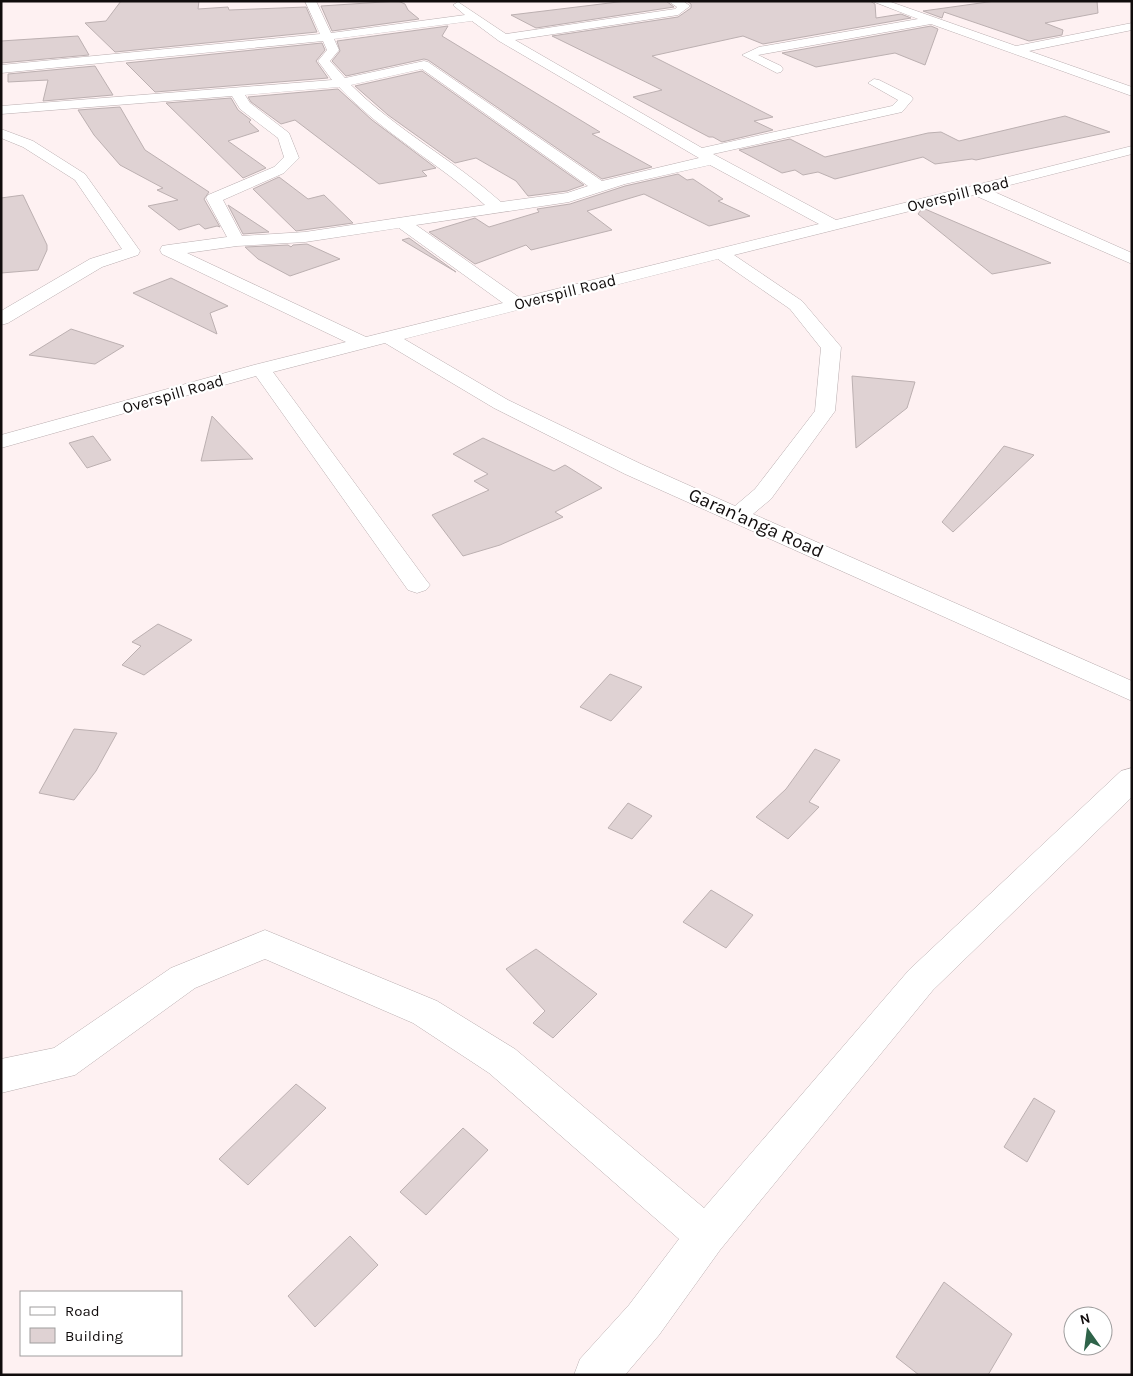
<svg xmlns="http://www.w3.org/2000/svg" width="1133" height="1376" font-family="Karla,sans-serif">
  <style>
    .building { fill: #dfd2d3; stroke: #bcb0b1 }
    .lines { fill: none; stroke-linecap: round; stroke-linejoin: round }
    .minor-casing { stroke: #baaeb0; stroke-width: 1 }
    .minor { fill: #fff; fill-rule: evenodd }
    .labels { text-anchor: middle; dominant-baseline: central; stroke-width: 4.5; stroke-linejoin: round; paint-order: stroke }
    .far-street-label { font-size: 16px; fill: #100c0c; stroke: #fff }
    .street-label { font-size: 19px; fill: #100c0c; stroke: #fff }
  </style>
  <rect width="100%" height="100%" fill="#fef1f2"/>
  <g class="building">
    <path d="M 121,1 L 199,1 L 198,9 L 228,7 L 229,10 L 306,7 L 317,32 L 115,52 L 85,23 L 106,21 Z"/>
    <path d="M 398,1 L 405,4 L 408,10 L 419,19 L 332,31 L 321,6 Z"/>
    <path d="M 626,1 L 666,1 L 674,7 L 536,28 L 511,15 Z"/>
    <path d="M 687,1 L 870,1 L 875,4 L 876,18 L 901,14 L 911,18 L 763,44 L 743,36 L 652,56 L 773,117 L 754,121 L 773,130 L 722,142 L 713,137 L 709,137 L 633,97 L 662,90 L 552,36 L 678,17 L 691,8 L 691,4 Z"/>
    <path d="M 995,1 L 1097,1 L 1098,13 L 1045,23 L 1063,30 L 1062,35 L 1029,41 L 944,12 L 942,18 L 923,11 Z"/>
    <path d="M 448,26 L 442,36 L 600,132 L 592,134 L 652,167 L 602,179 L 428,60 L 424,59 L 346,76 L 332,61 L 340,51 L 337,41 Z"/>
    <path d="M 931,26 L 938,29 L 925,65 L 895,53 L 816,67 L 782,53 Z"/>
    <path d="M 78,36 L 89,55 L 1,63 L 1,41 Z"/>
    <path d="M 322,43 L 325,50 L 316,61 L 328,78 L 155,92 L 126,63 Z"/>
    <path d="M 95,66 L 113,95 L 43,101 L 48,80 L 8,82 L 8,74 Z"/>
    <path d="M 422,71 L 584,185 L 567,191 L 528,196 L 516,181 L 476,158 L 455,163 L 388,115 L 355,86 Z"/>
    <path d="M 338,89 L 372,120 L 436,168 L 422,171 L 427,176 L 379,184 L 295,120 L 281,124 L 251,102 L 248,97 Z"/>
    <path d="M 231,98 L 238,110 L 251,120 L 249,122 L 259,131 L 228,141 L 266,168 L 243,178 L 166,103 Z"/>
    <path d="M 120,107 L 145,150 L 209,192 L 204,199 L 220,227 L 217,226 L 205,229 L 199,224 L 179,230 L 148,206 L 178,200 L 157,190 L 163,188 L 120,165 L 94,135 L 78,110 Z"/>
    <path d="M 1065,116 L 1110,132 L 976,160 L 972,159 L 935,164 L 923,157 L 835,179 L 818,172 L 803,175 L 795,170 L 782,173 L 739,150 L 790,139 L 825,157 L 928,133 L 941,132 L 959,141 Z"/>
    <path d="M 678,174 L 687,180 L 693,179 L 723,199 L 718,201 L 750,216 L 709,226 L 644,194 L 587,211 L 612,230 L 531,250 L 526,245 L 475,264 L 429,232 L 475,218 L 489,227 L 539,212 L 537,209 L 570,204 L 625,186 Z"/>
    <path d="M 279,177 L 308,199 L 324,195 L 353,223 L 296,231 L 253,189 Z"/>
    <path d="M 23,195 L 47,245 L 47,250 L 38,270 L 1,273 L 1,198 Z"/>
    <path d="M 228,205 L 269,232 L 243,234 Z"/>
    <path d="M 925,209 L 1051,263 L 992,274 L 918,214 L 921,210 Z"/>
    <path d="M 409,238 L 456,272 L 402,240 Z"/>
    <path d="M 307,244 L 340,259 L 290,276 L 258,259 L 245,247 L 288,245 L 291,247 L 293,245 Z"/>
    <path d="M 171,278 L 228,306 L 210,313 L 217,334 L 133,293 Z"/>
    <path d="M 71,329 L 124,346 L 95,364 L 29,355 Z"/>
    <path d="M 852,376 L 915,382 L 907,408 L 856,448 Z"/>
    <path d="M 212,416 L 253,459 L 201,461 Z"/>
    <path d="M 93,436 L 111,460 L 87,468 L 69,443 Z"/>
    <path d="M 483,438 L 554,471 L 565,465 L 602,488 L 555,512 L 563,517 L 500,545 L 463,556 L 432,515 L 489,490 L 474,481 L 488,474 L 453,454 Z"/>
    <path d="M 1004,446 L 1034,455 L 953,532 L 942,522 Z"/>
    <path d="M 158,624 L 192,640 L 144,675 L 122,665 L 141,646 L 132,642 Z"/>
    <path d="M 610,674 L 642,687 L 611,721 L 580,707 Z"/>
    <path d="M 74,729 L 117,733 L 96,771 L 74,800 L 39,793 Z"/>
    <path d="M 815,749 L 840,760 L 809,802 L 819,807 L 788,839 L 756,817 L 786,789 Z"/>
    <path d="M 628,803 L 652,816 L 632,839 L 608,828 Z"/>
    <path d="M 711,890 L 753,915 L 726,948 L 683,922 Z"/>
    <path d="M 536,949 L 597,994 L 553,1038 L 533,1023 L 545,1011 L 506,969 Z"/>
    <path d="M 296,1084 L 326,1108 L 248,1185 L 219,1159 Z"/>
    <path d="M 1034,1098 L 1055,1111 L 1027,1162 L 1004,1147 Z"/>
    <path d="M 463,1128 L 488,1150 L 426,1215 L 400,1192 Z"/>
    <path d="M 350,1236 L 378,1265 L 315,1327 L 288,1296 Z"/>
    <path d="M 944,1282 L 1012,1334 L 988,1375 L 919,1375 L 896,1357 Z"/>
  </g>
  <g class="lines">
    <g class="minor-casing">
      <g id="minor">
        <path d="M 305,1 L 316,1 L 331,33 L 465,15 L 453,5 L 458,2 L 506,34 L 675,9 L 677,7 L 668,1 L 683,1 L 690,6 L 678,15 L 515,40 L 702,148 L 892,106 L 898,100 L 868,83 L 874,79 L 879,80 L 911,96 L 913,99 L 902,112 L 713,154 L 836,220 L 1132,146 L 1132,154 L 990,190 L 1132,253 L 1132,264 L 974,195 L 734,255 L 802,301 L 841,347 L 835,411 L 771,499 L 753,514 L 1132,681 L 1132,701 L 625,474 L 494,408 L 385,343 L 273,372 L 426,580 L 430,585 L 426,590 L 417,593 L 408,590 L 256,376 L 1,448 L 1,435 L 254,365 L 346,342 L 162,254 L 160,250 L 162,246 L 168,245 L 227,237 L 206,198 L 208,195 L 274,167 L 284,157 L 278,138 L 240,109 L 232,96 L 1,114 L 1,106 L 332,80 L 318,61 L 327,50 L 323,41 L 1,73 L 1,65 L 320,34 ZM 472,21 L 499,41 L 699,158 L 602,181 L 428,62 L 424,61 L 345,78 L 330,61 L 339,50 L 334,39 ZM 422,69 L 588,186 L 567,193 L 501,202 C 454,160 396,130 351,85 ZM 339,87 C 382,133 439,163 485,205 L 305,232 L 242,236 L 223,200 L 284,173 L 299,158 L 289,133 L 250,103 L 245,95 ZM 710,165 L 819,224 L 520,298 L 416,225 L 569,202 L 625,184 ZM 399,228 L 503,303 L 366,337 L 187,253 L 237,246 L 305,242 ZM 718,259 L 790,309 L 821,348 L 815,411 L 755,489 L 735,506 L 641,464 L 508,400 L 404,339 Z"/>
        <path d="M 872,1 L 888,1 L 1016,46 L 1132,23 L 1132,30 L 1029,51 L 1132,87 L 1132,96 L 931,24 L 758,55 L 781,66 L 783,69 L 781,72 L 777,73 L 742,55 L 759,47 L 918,19 Z"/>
        <path d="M 1,129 L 33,141 L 85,174 L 140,251 L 138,255 L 102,267 L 8,323 L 1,325 L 1,311 L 90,259 L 122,249 L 75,180 L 23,147 L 1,138 Z"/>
        <path d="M 1132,768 L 1132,797 L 933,990 L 720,1250 L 659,1335 L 625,1375 L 574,1375 L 580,1359 L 629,1305 L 679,1239 L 489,1073 L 413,1023 L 265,959 L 195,988 L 75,1075 L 1,1093 L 1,1059 L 54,1048 L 171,968 L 265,930 L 437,1001 L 515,1049 L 704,1208 L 909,970 L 1121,771 Z"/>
      </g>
    </g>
    <use href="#minor" class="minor"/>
  </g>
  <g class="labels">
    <g class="far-street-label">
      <text transform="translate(958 194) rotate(-14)">Overspill Road</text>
      <text transform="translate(565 292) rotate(-14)">Overspill Road</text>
      <text transform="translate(173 394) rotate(-16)">Overspill Road</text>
    </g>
    <g class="street-label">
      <text transform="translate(756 523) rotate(24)">Garan'anga Road</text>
    </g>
  </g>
  <rect width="1133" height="1376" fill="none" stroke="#100c0c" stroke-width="5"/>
  <rect x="20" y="1291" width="162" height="65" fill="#ffffff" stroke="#9f9e9e"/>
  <rect x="30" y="1307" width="25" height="8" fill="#ffffff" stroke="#9f9e9e"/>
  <text x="65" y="1316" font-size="15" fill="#100c0c">Road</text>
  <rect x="30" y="1328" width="25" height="15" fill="#dfd2d3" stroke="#9f9e9e"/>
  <text x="65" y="1341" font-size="15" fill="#100c0c">Building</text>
  <g transform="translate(1088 1331) rotate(346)"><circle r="24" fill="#ffffff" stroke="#9f9e9e"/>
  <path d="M0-4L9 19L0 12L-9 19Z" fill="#2e6349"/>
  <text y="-8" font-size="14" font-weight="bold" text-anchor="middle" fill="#100c0c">N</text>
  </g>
</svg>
